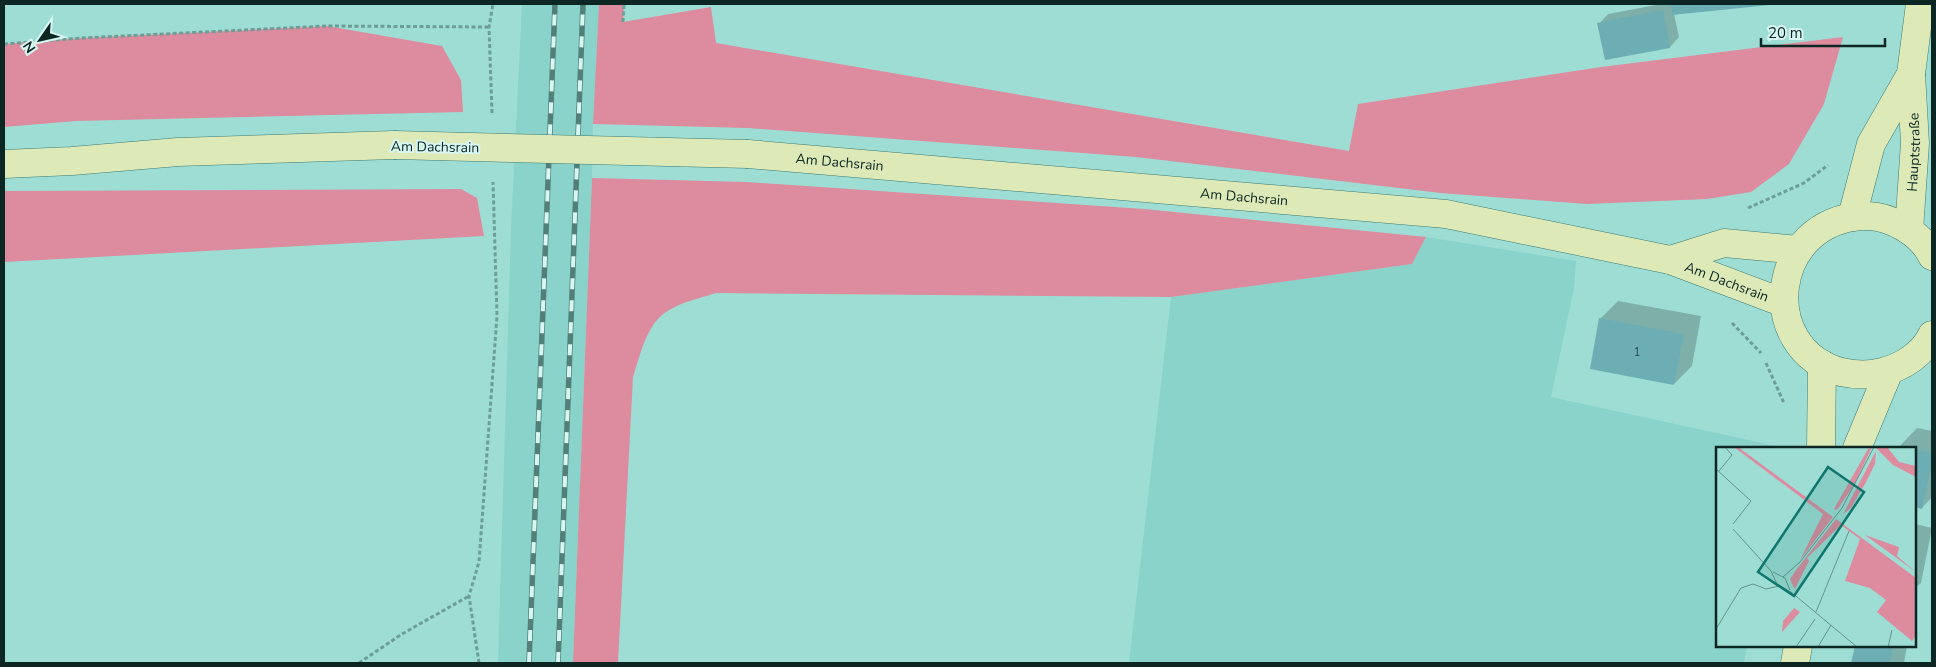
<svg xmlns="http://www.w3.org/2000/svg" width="1936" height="667" font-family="'Nunito Sans',sans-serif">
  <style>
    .built { fill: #89d3ca }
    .green { fill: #dd8b9e }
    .shadow { fill: #0003 }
    .building { fill: #6dadb4 }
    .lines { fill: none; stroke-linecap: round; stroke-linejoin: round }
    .secondary-casing { stroke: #3d7b73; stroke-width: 29 }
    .path { stroke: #6c9e97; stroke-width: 3; stroke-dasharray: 4 2.5; stroke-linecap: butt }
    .secondary { stroke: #ddeab8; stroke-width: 28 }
    .rail-casing { stroke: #537f79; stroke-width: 5.5 }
    .rail { stroke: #d8f7f2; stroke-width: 4; stroke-dasharray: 11; stroke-linecap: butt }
    .secondary-bridge-casing { stroke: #3d7b73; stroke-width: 29; stroke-linecap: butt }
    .secondary-bridge { stroke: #ddeab8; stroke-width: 28 }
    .labels { text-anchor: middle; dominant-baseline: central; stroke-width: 4; stroke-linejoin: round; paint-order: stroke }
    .number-label { font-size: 11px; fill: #244847 }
    .street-label { font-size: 14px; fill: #0c2623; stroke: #d8f7f2 }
    .inset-road { fill: none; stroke: #64948d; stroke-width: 1 }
    .view { fill: #0f766e; fill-opacity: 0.15; stroke: #0f766e; stroke-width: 2.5 }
    .inset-edge { fill: none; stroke: #0c2623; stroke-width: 2.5 }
  </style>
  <rect width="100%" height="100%" fill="#9eddd4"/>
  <g class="built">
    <path d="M 522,4 L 599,4 L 593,124 L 592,178 L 573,663 L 498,663 L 511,229 Z"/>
    <path d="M 1426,237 L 1576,261 L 1574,288 L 1551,397 L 1776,446 L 1777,448 L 1717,448 L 1717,646 L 1747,646 L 1744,663 L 1129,663 L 1171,297 L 1412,264 Z"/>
  </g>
  <g class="green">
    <path d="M 599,4 L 624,4 L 623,22 L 711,7 L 716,43 L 1349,151 L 1358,104 L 1601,67 L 1843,37 L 1824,104 L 1789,164 L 1751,192 L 1707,199 L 1587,204 L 1441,193 L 1136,157 L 748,128 L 593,124 Z"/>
    <path d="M 327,26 L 442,46 L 461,80 L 463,112 L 76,121 L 4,127 L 4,44 L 82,38 Z"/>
    <path d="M 592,178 L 747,182 L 1144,209 L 1426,237 L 1412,264 L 1171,297 L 716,293 C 698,299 675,303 660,317 C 645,331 639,359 633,377 L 618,663 L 573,663 Z"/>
    <path d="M 461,189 L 477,198 L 484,236 L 4,262 L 4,191 Z"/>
  </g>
  <g class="shadow">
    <path d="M 1661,4 L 1770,4 L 1674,14 L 1679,37 L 1670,47 L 1599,24 L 1608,14 Z"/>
    <path d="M 1618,301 L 1701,316 L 1692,366 L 1674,384 L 1600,319 Z"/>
    <path d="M 1917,428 L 1932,431 L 1932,497 L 1922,508 L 1915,506 L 1915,448 L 1898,448 Z"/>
    <path d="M 1915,524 L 1932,528 L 1921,583 L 1915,588 Z"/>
    <path d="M 1856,646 L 1907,646 L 1904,663 L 1852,663 Z"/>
  </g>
  <g class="building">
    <path d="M 1671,4 L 1770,4 L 1770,5 L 1672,15 Z"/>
    <path d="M 1663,10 L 1670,48 L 1605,60 L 1597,23 Z"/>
    <path d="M 1599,318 L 1684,334 L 1674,385 L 1590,369 Z"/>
    <path d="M 1915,449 L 1932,453 L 1932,463 L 1922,509 L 1915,507 Z"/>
    <path d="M 1855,646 L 1894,646 L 1890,663 L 1851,663 Z"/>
  </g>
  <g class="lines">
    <g class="secondary-casing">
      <g id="secondary">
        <path id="s1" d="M 748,154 L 1446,214 L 1670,260 L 1784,303"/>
        <path d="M 4,164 L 72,161 L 178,152 L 394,145"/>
        <path d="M 1852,217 L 1871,144 L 1911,74"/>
        <path id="s2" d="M 1909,230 L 1915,143 L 1911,74 L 1920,4"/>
        <path d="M 1932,256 C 1921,233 1890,215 1864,216 C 1769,220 1756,349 1841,372 C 1855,375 1868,376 1882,372 C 1903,367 1923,354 1932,335"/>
        <path d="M 1670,260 L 1724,243 L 1798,250"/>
        <path d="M 1821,448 L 1822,364"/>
        <path d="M 1857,448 L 1889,371"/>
        <path d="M 1795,663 L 1798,646"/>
      </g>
    </g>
    <g class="path">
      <path d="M 623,22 L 624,4"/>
      <path d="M 4,44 L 82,38 L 327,26 L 489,27"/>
      <path d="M 492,113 L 489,27 L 493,4"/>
      <path d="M 1748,208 L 1804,183 L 1828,165"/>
      <path d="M 1732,323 L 1761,353"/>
      <path d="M 1766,363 L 1784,403"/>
      <path d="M 359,663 L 402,634 L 469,596"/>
      <path d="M 479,663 L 469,596 L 479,562 L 497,316 L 493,182"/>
    </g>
    <use href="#secondary" class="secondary"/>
    <g class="rail-casing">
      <g id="rail">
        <path d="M 529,663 L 555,4"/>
        <path d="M 558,663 L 583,4"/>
      </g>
    </g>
    <use href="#rail" class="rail"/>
    <g class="secondary-bridge-casing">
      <path id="secondary-bridge" d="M 394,145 L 748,154"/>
    </g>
    <use href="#secondary-bridge" class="secondary-bridge"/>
  </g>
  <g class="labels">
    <g class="number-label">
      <text x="1637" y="352">1</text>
    </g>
    <g class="street-label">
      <text transform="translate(435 147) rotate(1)">Am Dachsrain</text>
      <text stroke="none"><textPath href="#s2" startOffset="78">Hauptstraße</textPath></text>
      <text stroke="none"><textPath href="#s1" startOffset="92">Am Dachsrain</textPath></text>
      <text stroke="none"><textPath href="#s1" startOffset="498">Am Dachsrain</textPath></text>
      <text stroke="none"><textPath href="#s1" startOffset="990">Am Dachsrain</textPath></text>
    </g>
  </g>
  <g transform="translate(1716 447)">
    <rect width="200" height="200" fill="#9eddd4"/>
    <path d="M 18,0 L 22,0 L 117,70 L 84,113 L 107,67 ZM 156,0 L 138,38 L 121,63 L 118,62 L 152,2 ZM 159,0 L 171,0 L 183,15 L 200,19 L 200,30 L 177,18 ZM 160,4 L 159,17 L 150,35 L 135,61 L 127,67 ZM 120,72 L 200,131 L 200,188 L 196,194 L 161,165 L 170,153 L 154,141 L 129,134 L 144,92 L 125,78 L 91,111 L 93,114 L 79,142 L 77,139 L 74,132 L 80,123 ZM 149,88 L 183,100 L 181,109 L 200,125 ZM 78,161 L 84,165 L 66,185 L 67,174 Z" fill="#dd8b9e"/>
    <path class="inset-road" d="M 0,22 L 35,54 L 17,77M 3,24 L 16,8 L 9,0M 17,82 L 55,124 L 61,137 L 75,145 L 141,200M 57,125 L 69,131 L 74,143M 67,130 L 84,115 L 126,61 L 158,0M 100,165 L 133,84M 0,182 L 25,141 L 37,137 L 50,142 L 63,139M 80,200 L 99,172M 102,200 L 115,178M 172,200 L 176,183"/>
    <path class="view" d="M 112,20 L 148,45 L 78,149 L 42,125 Z"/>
    <rect width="200" height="200" class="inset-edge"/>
  </g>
  <rect width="1936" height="667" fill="none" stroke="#0c2623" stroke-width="10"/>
  <g transform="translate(40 40) rotate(236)" stroke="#d8f7f2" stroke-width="4" paint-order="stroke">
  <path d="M0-4L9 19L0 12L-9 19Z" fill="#0c2623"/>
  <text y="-8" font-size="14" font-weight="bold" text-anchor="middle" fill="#0c2623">N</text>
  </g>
  <path d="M1761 38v8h124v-8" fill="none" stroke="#0c2623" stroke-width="2.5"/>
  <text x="1768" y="38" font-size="15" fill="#0c2623" stroke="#d8f7f2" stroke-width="4" paint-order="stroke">20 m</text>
</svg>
